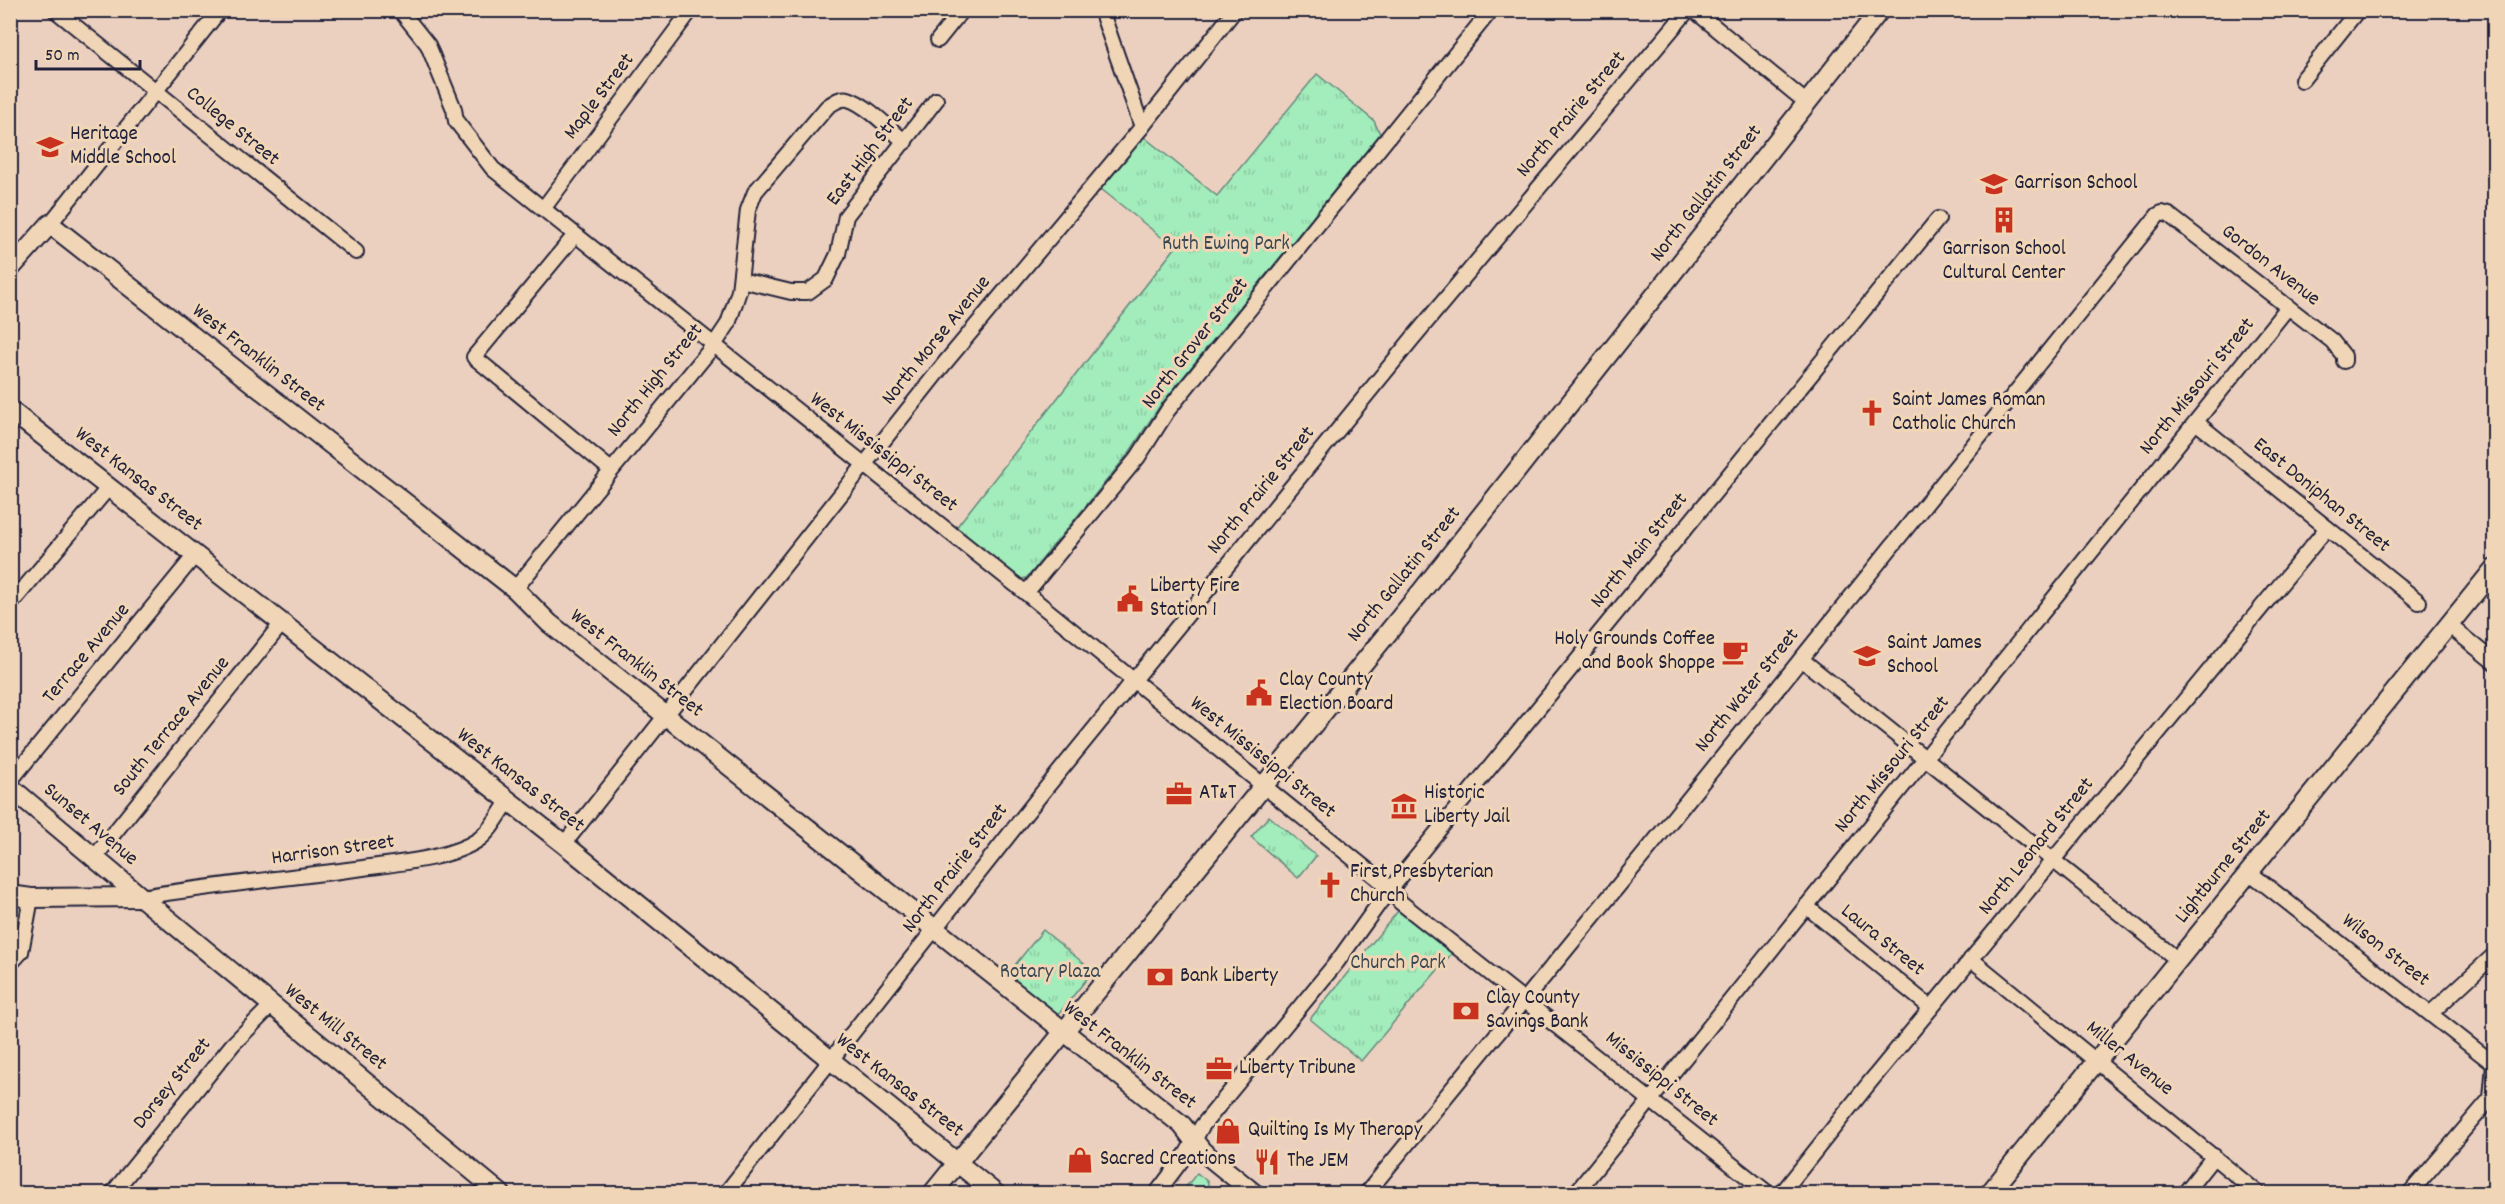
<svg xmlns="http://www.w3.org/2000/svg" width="2505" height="1204" font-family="Dekko,sans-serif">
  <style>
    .green { fill: #a3ecbb; stroke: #62877b; stroke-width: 1.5 }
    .park { fill: url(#park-tufts); stroke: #62877b; stroke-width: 1.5 }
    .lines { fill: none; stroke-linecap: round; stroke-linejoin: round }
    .street-casing { stroke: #22223b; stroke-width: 18 }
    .secondary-casing { stroke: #22223b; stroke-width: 22 }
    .street { stroke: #f0d6b7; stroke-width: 14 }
    .secondary { stroke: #f0d6b7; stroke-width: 18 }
    .labels { text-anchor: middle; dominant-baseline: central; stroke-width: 6; stroke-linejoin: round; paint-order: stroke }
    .street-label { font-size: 21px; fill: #22223b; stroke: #f0d6b7 }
    .poi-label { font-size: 21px; fill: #22223b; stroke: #f0d6b7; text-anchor: start }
    .park-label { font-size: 21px; fill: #3c4a55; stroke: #f0d6b7 }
  </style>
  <defs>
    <pattern id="park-tufts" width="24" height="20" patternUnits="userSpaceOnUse" patternTransform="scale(1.5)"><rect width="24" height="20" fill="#a3ecbb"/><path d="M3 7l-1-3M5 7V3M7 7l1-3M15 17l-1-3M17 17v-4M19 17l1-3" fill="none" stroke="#8ccaa2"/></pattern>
  </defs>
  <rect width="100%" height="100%" fill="#ecd0bf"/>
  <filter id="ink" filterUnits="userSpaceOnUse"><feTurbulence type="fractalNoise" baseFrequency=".0167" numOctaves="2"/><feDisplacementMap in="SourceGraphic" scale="12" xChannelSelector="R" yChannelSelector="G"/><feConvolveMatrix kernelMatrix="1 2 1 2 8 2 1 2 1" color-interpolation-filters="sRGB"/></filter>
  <g filter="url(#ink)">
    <path class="green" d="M 1197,1173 L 1208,1182 L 1208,1185 L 1214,1191 L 1222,1193 L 1181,1193 Z"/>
    <g class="park">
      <path d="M 1317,74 L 1374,121 L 1380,134 L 1159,407 L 1129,453 L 1031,573 L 1026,578 L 1018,580 L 955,529 L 1175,248 L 1101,189 L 1144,137 L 1217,196 Z"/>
      <path d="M 1269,816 L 1316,856 L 1298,878 L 1251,837 Z"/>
      <path d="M 1398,911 L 1452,953 L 1361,1061 L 1310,1019 Z"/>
      <path d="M 1043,930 L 1093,971 L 1058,1015 L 1007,975 Z"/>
    </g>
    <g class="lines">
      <g class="street-casing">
        <g id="street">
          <path d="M 55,10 L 356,252"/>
          <path d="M 400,10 L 428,45 L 454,109 L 456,121 L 493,169 L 1026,593 L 1391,889 L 1400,902 L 1769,1194"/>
          <path d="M 1101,10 L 1142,127"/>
          <path d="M 1694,10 L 1807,103"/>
          <path d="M 938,40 L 962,10"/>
          <path d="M 2302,80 L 2358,10"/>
          <path d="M 543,209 L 691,10"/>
          <path d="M 50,224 L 220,10"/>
          <path d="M 575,235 L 474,357 L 611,470"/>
          <path d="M 741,280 L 791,292 L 808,292 L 826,279 L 838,254 L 846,216 L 936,100"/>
          <path d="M 2197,423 L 2419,602"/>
          <path d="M 515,589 L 714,345 L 728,324 L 739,291 L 748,210 L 755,192 L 827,107 C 833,103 840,97 848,99 C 866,104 891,130 905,142"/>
          <path d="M 1026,593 L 1138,457 L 1168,410 L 1491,10"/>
          <path d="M 10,605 L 109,487"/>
          <path d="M 2450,626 L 2494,662"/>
          <path d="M 1801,659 L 2178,960"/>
          <path d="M 10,781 L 196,554"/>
          <path d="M 564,844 L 944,364 L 1142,127 L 1235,10"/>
          <path d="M 94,858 L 283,622"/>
          <path d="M 2249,872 L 2494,1064"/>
          <path d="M 141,897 C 215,885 289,878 363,868 C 398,863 450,859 478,840 C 491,831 500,813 509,800"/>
          <path d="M 1806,906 L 1931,1008"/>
          <path d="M 1971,959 L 2259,1194"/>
          <path d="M 10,964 L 21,952 L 31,898"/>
          <path d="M 2431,1013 L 2494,955"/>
          <path d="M 112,1194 L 233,1044 L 272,1005"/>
          <path d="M 725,1194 L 1042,793 L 1412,339 L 1688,10"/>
          <path d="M 1156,1194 L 1187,1153 L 1202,1126 L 1337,962 L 1380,902 L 1938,219"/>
          <path d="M 1366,1194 L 1650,847 L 2158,215 L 2162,213 L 2169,215 L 2332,341 L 2344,356 L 2344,361"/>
          <path d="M 1575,1194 L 2288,307"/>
          <path d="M 1781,1194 L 1870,1082 L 2327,528"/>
          <path d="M 2184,1194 L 2214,1156"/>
          <path d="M 2409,1194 L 2491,1098 L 2494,1064"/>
        </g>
      </g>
      <g class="secondary-casing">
        <g id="secondary">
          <path d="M 10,269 L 50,224 L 515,589 L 549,623 L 1182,1125 L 1202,1151 L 1255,1194"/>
          <path d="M 10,410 L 564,844 L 996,1194"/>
          <path d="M 10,787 L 141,897 L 501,1194"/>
          <path d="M 10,895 L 31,898 L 141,897"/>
          <path d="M 932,1194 L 1421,592 L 1880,10"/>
          <path d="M 1989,1194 L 2494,569"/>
        </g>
      </g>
      <use href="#street" class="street"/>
      <use href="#secondary" class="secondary"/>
    </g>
  </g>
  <defs>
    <g id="school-bare" transform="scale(2.07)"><path d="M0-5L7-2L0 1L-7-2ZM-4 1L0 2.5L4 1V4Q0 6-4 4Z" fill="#c8321e" stroke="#f0d6b7" stroke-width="2.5" paint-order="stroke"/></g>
    <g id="building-bare" transform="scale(2.07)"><path d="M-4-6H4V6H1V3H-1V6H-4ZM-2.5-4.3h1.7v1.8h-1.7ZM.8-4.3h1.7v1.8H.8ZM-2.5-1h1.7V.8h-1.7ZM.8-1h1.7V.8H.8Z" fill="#c8321e" stroke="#f0d6b7" stroke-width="2.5" paint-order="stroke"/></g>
    <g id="church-bare" transform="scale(2.07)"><path d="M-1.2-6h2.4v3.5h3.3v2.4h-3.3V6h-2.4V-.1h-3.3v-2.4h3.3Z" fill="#c8321e" stroke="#f0d6b7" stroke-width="2.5" paint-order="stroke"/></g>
    <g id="civic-bare" transform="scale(2.07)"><path d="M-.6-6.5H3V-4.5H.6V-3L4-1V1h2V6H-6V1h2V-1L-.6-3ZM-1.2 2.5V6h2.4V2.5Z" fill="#c8321e" stroke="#f0d6b7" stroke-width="2.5" paint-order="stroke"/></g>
    <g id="cafe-bare" transform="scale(2.07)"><path d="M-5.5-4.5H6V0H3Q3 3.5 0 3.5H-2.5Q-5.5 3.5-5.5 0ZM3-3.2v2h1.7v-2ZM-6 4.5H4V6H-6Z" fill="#c8321e" stroke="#f0d6b7" stroke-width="2.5" paint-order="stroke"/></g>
    <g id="office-bare" transform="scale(2.07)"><path d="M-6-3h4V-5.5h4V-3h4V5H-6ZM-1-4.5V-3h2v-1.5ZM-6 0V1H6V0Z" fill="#c8321e" stroke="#f0d6b7" stroke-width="2.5" paint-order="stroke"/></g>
    <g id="museum-bare" transform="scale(2.07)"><path d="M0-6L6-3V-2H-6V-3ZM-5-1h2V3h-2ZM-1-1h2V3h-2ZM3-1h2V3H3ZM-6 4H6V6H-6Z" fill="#c8321e" stroke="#f0d6b7" stroke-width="2.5" paint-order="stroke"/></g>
    <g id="bank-bare" transform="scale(2.07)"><path d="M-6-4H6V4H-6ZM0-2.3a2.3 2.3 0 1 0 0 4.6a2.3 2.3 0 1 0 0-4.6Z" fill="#c8321e" stroke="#f0d6b7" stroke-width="2.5" paint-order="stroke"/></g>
    <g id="shop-bare" transform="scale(2.07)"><path d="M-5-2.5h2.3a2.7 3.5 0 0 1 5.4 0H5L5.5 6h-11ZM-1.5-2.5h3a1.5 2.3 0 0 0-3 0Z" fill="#c8321e" stroke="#f0d6b7" stroke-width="2.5" paint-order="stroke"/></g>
    <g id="restaurant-bare" transform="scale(2.07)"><path d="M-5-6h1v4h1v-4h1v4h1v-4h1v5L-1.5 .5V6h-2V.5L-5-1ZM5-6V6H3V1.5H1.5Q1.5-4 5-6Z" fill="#c8321e" stroke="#f0d6b7" stroke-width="2.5" paint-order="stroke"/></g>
  </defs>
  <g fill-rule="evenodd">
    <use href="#school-bare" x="50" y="147"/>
    <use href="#school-bare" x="1994" y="184"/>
    <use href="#building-bare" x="2004" y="220"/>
    <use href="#church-bare" x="1872" y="413"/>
    <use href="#civic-bare" x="1130" y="599"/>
    <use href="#cafe-bare" x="1735" y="652"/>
    <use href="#school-bare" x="1867" y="656"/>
    <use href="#civic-bare" x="1259" y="693"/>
    <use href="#office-bare" x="1179" y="794"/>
    <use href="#museum-bare" x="1404" y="806"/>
    <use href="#church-bare" x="1330" y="885"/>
    <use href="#bank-bare" x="1160" y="977"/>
    <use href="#bank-bare" x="1466" y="1011"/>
    <use href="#office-bare" x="1219" y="1069"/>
    <use href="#shop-bare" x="1228" y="1131"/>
    <use href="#shop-bare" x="1080" y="1160"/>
    <use href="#restaurant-bare" x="1267" y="1162"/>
  </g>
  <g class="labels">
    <g class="street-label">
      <text transform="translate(600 97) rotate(-53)">Maple Street</text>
      <text transform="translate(1572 115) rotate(-50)">North Prairie Street</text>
      <text transform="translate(232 127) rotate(39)">College Street</text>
      <text transform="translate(871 152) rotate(-53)">East High Street</text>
      <text transform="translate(1707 194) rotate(-52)">North Gallatin Street</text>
      <text transform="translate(2270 266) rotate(38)">Gordon Avenue</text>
      <text transform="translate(937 341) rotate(-51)">North Morse Avenue</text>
      <text transform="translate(1196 344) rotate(-52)">North Grover Street</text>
      <text transform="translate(258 359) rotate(38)">West Franklin Street</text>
      <text transform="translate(656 381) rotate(-51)">North High Street</text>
      <text transform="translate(2198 387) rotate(-51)">North Missouri Street</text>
      <text transform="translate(883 453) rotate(38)">West Mississippi Street</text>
      <text transform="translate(138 480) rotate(38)">West Kansas Street</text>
      <text transform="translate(1262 491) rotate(-51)">North Prairie Street</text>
      <text transform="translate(2321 496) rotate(39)">East Doniphan Street</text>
      <text transform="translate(1640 551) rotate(-51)">North Main Street</text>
      <text transform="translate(1405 575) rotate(-51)">North Gallatin Street</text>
      <text transform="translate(87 654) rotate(-50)">Terrace Avenue</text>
      <text transform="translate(636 664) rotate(38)">West Franklin Street</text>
      <text transform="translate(1748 691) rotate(-51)">North Water Street</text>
      <text transform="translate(172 727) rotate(-51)">South Terrace Avenue</text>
      <text transform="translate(1262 758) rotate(39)">West Mississippi Street</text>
      <text transform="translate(1893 765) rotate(-51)">North Missouri Street</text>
      <text transform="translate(520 781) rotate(38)">West Kansas Street</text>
      <text transform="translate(90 825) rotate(40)">Sunset Avenue</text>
      <text transform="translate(2037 847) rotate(-51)">North Leonard Street</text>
      <text transform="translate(333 851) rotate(-8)">Harrison Street</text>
      <text transform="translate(2224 867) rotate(-51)">Lightburne Street</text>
      <text transform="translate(956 869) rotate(-52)">North Prairie Street</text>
      <text transform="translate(1882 941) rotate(39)">Laura Street</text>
      <text transform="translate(2385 951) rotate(38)">Wilson Street</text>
      <text transform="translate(335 1028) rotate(39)">West Mill Street</text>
      <text transform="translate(1129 1056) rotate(38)">West Franklin Street</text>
      <text transform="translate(2129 1059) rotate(39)">Miller Avenue</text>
      <text transform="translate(1661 1080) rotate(39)">Mississippi Street</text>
      <text transform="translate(173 1084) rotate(-51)">Dorsey Street</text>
      <text transform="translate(899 1086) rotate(38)">West Kansas Street</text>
    </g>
    <g class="poi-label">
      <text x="70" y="135">Heritage<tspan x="70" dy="24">Middle School</tspan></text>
      <text x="2014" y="184">Garrison School</text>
      <text x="2004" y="250" text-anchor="middle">Garrison School<tspan x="2004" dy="24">Cultural Center</tspan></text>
      <text x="1892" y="401">Saint James Roman<tspan x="1892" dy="24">Catholic Church</tspan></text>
      <text x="1150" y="587">Liberty Fire<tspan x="1150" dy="24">Station 1</tspan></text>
      <text x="1715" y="640" text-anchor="end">Holy Grounds Coffee<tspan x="1715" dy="24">and Book Shoppe</tspan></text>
      <text x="1887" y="644">Saint James<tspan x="1887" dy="24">School</tspan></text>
      <text x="1279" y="681">Clay County<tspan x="1279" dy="24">Election Board</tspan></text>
      <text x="1199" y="794">AT&amp;T</text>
      <text x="1424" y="794">Historic<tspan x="1424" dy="24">Liberty Jail</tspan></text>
      <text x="1350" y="873">First Presbyterian<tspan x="1350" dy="24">Church</tspan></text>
      <text x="1180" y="977">Bank Liberty</text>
      <text x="1486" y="999">Clay County<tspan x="1486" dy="24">Savings Bank</tspan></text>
      <text x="1239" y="1069">Liberty Tribune</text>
      <text x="1248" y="1131">Quilting Is My Therapy</text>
      <text x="1100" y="1160">Sacred Creations</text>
      <text x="1287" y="1162">The JEM</text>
    </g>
    <g class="park-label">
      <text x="1226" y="245">Ruth Ewing Park</text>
      <text x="1398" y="964">Church Park</text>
      <text x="1050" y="973">Rotary Plaza</text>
    </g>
  </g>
  <rect width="2505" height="1204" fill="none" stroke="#f0d6b7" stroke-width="36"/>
  <rect x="18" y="18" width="2469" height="1168" fill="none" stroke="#22223b" stroke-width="2" filter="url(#ink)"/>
  <path d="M36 60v9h104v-9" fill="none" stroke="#22223b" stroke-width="3"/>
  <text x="45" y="60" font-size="18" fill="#22223b" stroke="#f0d6b7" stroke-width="4.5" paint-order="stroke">50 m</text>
</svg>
